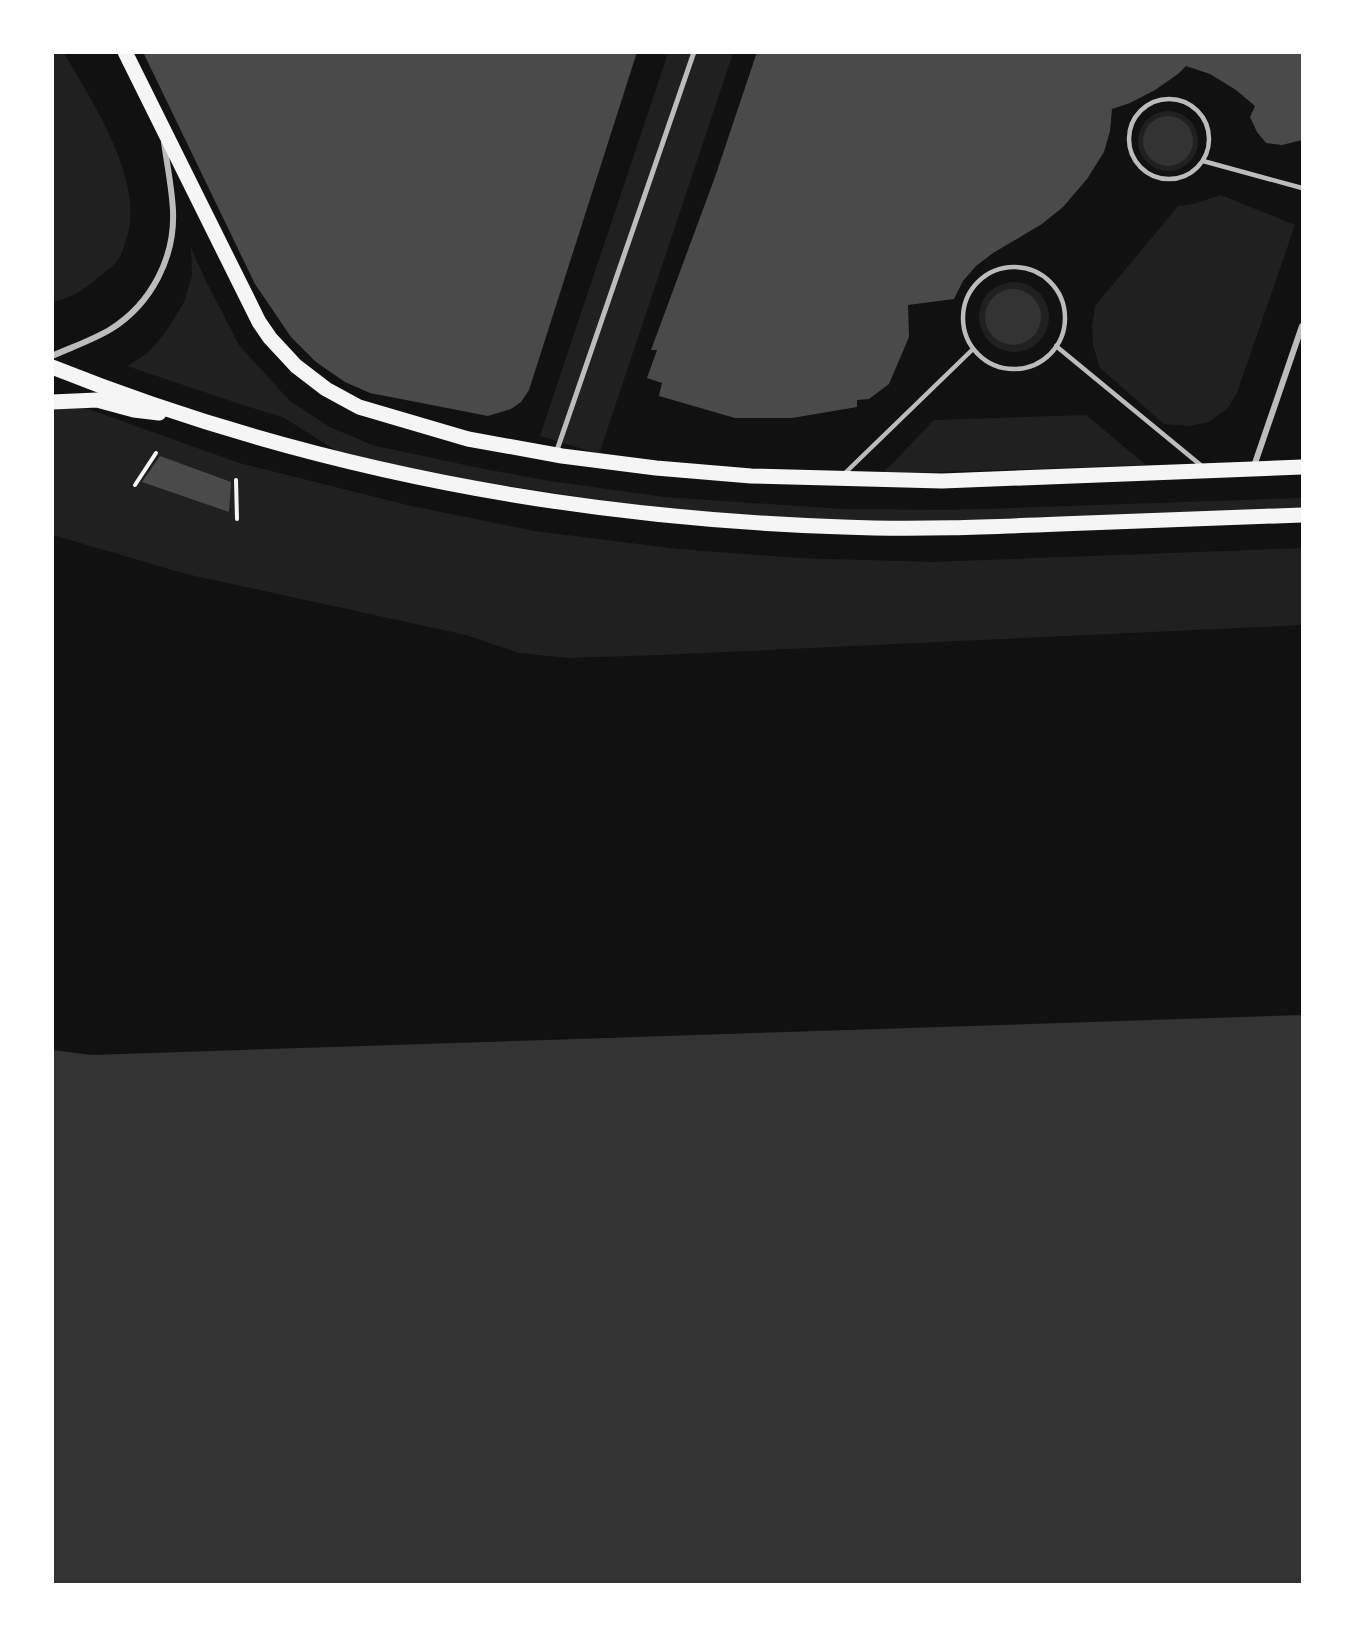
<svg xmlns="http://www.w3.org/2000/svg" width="1355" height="1637" font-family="'Times New Roman',serif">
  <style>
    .green { fill: #202020 }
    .water { fill: #333 }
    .building { fill: #4a4a4a }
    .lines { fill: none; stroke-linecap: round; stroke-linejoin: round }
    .path { stroke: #f5f5f5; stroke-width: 4 }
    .service { stroke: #bcbcbc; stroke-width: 4.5 }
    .pedestrian { stroke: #bcbcbc; stroke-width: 5 }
    .minor { stroke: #bcbcbc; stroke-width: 6 }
    .primary { stroke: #f5f5f5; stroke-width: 15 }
  </style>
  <rect width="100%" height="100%" fill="#111"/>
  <g class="green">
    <path d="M 64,53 C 93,103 148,185 125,243 C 123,249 121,256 118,260 C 113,266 106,271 100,276 C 87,287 71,300 53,301 L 52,53 Z"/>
    <path d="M 668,53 L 733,53 L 599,454 L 540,436 Z"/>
    <circle cx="1168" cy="141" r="30"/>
    <path d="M 1221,195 L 1295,225 L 1237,393 L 1228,408 L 1209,422 L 1189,426 L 1164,424 L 1100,368 L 1093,345 L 1092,327 L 1095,306 L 1178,206 L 1193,204 Z"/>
    <path d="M 191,248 L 206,281 L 239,345 L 290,401 L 330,427 L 372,445 L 479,468 L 550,481 L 664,497 L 843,509 L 949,510 L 1302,498 L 1302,511 L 949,523 L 841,522 L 662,510 L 477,481 L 341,454 L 283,417 L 246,406 L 127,366 L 148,353 L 168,329 L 184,302 L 192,276 Z"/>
    <circle cx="1014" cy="317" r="35"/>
    <path d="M 52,396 L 239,463 L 407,505 L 535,531 L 678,549 L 799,558 L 931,562 L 1302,548 L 1302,625 L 660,655 L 568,658 L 519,653 L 466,635 L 186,574 L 53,535 Z"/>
    <path d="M 1086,415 L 1146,465 L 882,474 L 934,420 Z"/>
  </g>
  <g class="water">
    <circle cx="1168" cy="141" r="25"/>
    <circle cx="1013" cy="317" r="28"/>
    <path d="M 1302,1015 L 1302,1584 L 53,1584 L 53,1050 L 91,1055 Z"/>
  </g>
  <g class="building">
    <path d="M 143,52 L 637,52 L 529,390 L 521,402 L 511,409 L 488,416 L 370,393 L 345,382 L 316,362 L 291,337 L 255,284 Z"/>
    <path d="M 757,52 L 1302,52 L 1302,140 L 1282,145 L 1266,143 L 1257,132 L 1250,117 L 1255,106 L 1236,90 L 1210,74 L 1186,66 L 1178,74 L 1155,90 L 1130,103 L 1112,109 L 1110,131 L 1104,152 L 1087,179 L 1063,207 L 1042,224 L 993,253 L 976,266 L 963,281 L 954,299 L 908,305 L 909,337 L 889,384 L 869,399 L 857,400 L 857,407 L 792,418 L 735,418 L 659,396 L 662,383 L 647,378 L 657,350 L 651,350 L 715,177 Z"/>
    <path d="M 160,456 L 231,482 L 229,512 L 142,482 Z"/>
  </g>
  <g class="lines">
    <g class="path">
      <path d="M 236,480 L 237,519"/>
      <path d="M 135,485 L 156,453"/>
    </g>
    <g class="service">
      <circle cx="1169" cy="139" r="40"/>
      <path d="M 1203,161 L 1302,188"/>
      <circle cx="1014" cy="318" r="51"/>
      <path d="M 1056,346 L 1203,467"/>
      <path d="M 843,475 L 973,349"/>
    </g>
    <path class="pedestrian" d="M 556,453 L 694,52"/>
    <g class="minor">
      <path d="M 52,356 C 72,347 93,340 111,329 C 151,304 175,258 173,211 C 172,188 167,165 164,142"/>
      <path d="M 1253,469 L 1302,326"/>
    </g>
    <g class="primary">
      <path d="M 125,52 L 259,322 L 270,338 L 296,366 L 326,389 L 359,407 L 468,439 L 562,456 L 656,468 L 751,476 L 942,481 L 1302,467"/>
      <path d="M 52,367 C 307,469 569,518 843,527 C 915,530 988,527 1060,524 C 1141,521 1222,518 1302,515"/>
      <path d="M 52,402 L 97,400 L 134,410 L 159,413"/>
    </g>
  </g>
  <rect width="1355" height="1637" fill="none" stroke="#ffffff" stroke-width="108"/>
</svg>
